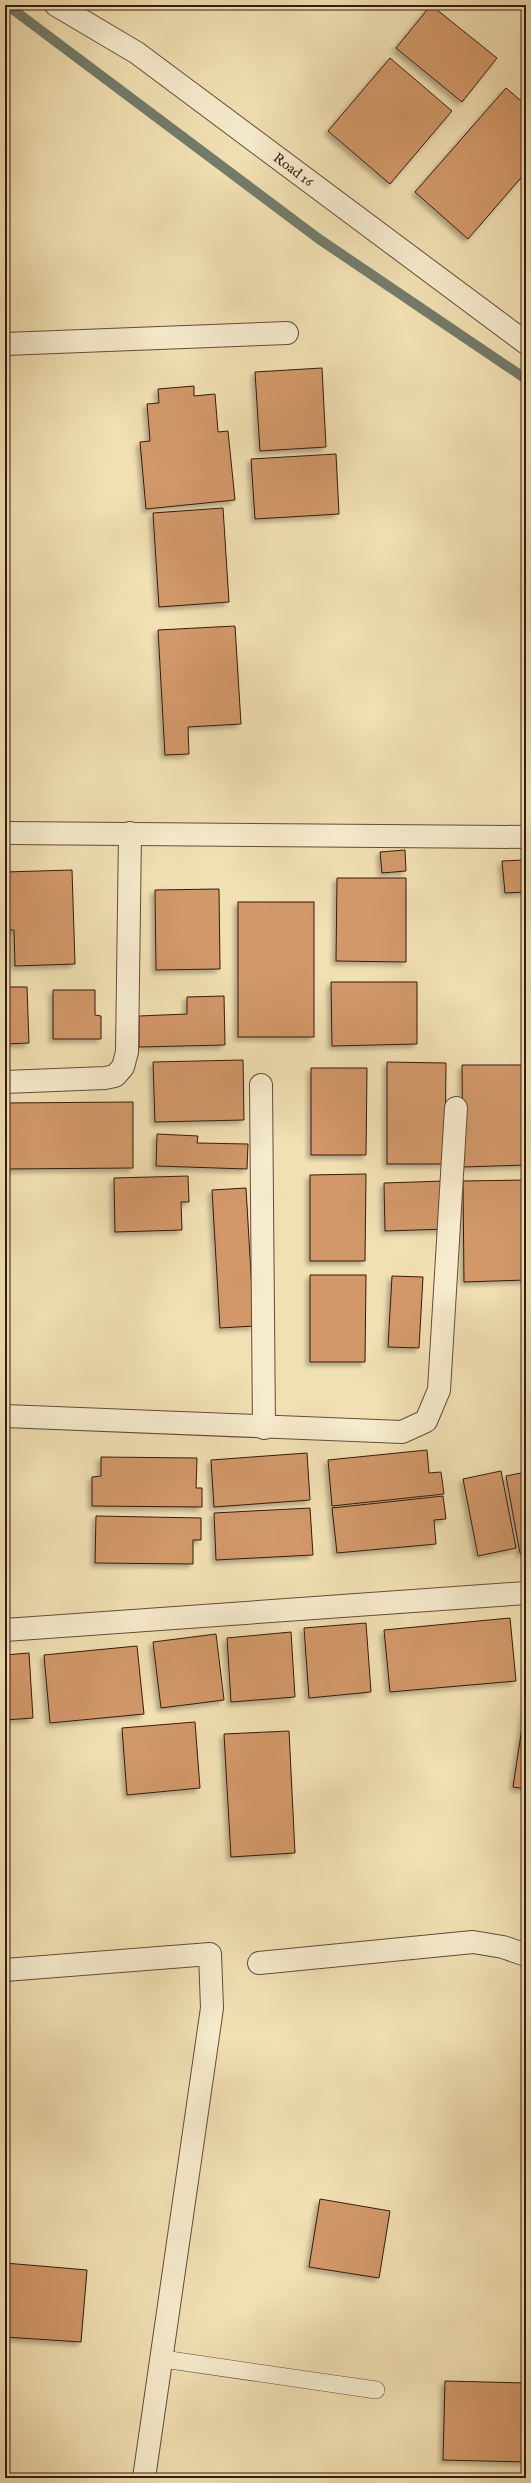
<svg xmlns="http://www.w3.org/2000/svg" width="531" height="2483" font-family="'IM FELL English',serif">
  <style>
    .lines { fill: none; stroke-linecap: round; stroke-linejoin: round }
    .stream { stroke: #737c6b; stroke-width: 10 }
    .building { fill: #d29869; stroke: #361b0f; filter: url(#shadow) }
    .lane-casing { stroke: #654c38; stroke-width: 18 }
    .street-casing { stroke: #654c38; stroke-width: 24 }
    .lane { stroke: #f6ebcd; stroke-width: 17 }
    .street { stroke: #f6ebcd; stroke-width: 22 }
    .labels { text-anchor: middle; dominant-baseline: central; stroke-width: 3; stroke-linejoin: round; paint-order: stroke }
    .street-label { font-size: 14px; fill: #361b0f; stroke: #f6ebcd }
  </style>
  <defs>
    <filter id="shadow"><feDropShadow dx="-3.5" dy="3.5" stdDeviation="2" flood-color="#0004"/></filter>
  </defs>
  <rect width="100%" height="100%" fill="#f1e0b2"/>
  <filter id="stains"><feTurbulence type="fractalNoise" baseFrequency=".005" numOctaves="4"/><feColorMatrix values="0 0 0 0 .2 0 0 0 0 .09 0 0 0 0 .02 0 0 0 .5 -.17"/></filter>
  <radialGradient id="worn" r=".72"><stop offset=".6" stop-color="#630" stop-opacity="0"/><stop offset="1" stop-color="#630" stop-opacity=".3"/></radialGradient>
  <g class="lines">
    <path class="stream" d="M 7,5 L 319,239 L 526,379"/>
  </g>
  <g class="building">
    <path d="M 431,5 L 497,58 L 462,102 L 396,48 Z"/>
    <path d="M 390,58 L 452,111 L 390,184 L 328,131 Z"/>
    <path d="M 506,88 L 526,105 L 526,172 L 468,239 L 415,192 Z"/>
    <path d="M 322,368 L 326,447 L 260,451 L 255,372 Z"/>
    <path d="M 194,386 L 194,396 L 215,394 L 218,432 L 228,431 L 235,500 L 146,509 L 140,442 L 150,441 L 147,404 L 159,403 L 158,389 Z"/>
    <path d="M 336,454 L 339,514 L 255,519 L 251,459 Z"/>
    <path d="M 223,508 L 229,602 L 159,607 L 153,513 Z"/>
    <path d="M 235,626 L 241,724 L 188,727 L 189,754 L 165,755 L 158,630 Z"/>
    <path d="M 405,850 L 406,871 L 382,873 L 380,852 Z"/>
    <path d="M 524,860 L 526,892 L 505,893 L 502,861 Z"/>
    <path d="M 72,870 L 75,964 L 15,966 L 14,930 L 5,930 L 5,872 Z"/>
    <path d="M 337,878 L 406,878 L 406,962 L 336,961 Z"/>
    <path d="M 219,889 L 220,969 L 156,970 L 155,890 Z"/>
    <rect x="238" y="902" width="76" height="135"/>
    <path d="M 331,982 L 417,982 L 417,1044 L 332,1046 Z"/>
    <path d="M 5,987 L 27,987 L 29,1043 L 5,1044 Z"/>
    <path d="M 53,990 L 95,990 L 95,1015 L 101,1016 L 101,1039 L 53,1039 Z"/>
    <path d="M 224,996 L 225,1045 L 139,1047 L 139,1016 L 187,1014 L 187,997 Z"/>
    <path d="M 243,1060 L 244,1120 L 155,1122 L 153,1062 Z"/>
    <path d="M 387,1062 L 446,1063 L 445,1164 L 387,1164 Z"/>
    <path d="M 462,1065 L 526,1065 L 526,1165 L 463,1167 Z"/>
    <path d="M 311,1068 L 367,1068 L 366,1155 L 311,1155 Z"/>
    <path d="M 133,1102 L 133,1168 L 5,1169 L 5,1103 Z"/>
    <path d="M 157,1134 L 198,1136 L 197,1143 L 248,1144 L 247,1169 L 156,1166 Z"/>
    <path d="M 366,1174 L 365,1261 L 310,1261 L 310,1175 Z"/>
    <path d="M 188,1176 L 189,1202 L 181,1202 L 182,1230 L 115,1232 L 114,1178 Z"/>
    <path d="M 526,1180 L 526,1280 L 464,1282 L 463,1181 Z"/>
    <path d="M 445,1181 L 446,1229 L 385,1231 L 384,1183 Z"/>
    <path d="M 246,1188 L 254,1326 L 220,1328 L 212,1190 Z"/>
    <path d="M 310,1275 L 366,1275 L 365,1362 L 310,1362 Z"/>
    <path d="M 392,1276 L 423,1277 L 419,1348 L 388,1347 Z"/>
    <path d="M 427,1450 L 429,1473 L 441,1472 L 444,1494 L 332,1506 L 328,1460 Z"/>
    <path d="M 307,1453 L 310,1500 L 214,1507 L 211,1460 Z"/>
    <path d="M 101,1457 L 197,1458 L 196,1488 L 202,1488 L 202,1507 L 92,1506 L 92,1477 L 101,1476 Z"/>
    <path d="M 501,1471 L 516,1548 L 478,1556 L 463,1479 Z"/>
    <path d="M 526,1472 L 526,1552 L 520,1553 L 506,1476 Z"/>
    <path d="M 443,1496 L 446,1519 L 434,1520 L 436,1544 L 337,1553 L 332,1508 Z"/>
    <path d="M 310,1508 L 313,1555 L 216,1560 L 214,1513 Z"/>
    <path d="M 96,1516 L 201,1518 L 201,1540 L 193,1540 L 193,1564 L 95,1563 Z"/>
    <path d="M 510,1618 L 516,1681 L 390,1692 L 384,1630 Z"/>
    <path d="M 366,1623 L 371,1692 L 309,1698 L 304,1628 Z"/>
    <path d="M 291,1632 L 295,1697 L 231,1702 L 227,1638 Z"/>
    <path d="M 216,1634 L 224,1700 L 161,1708 L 153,1642 Z"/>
    <path d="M 137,1646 L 144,1714 L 50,1723 L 44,1655 Z"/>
    <path d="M 29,1653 L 33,1718 L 5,1720 L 5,1655 Z"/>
    <path d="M 526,1701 L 526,1789 L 513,1787 Z"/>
    <path d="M 195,1722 L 200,1788 L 127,1795 L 122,1728 Z"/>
    <path d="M 289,1731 L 295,1853 L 231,1857 L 224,1734 Z"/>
    <path d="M 320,2199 L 390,2211 L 379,2278 L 309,2267 Z"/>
    <path d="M 5,2263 L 87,2270 L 81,2342 L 5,2337 Z"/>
    <path d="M 445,2381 L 526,2383 L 526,2462 L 443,2460 Z"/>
  </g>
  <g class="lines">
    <g class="lane-casing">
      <path id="lane" d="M 163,2359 L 376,2390"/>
    </g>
    <g class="street-casing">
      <g id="street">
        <path d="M 56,5 L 137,53 L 526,343"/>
        <path d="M 5,344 L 287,333"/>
        <path d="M 5,833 L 526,837"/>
        <path d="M 5,1082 L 105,1078 L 115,1076 L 123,1067 L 127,1052 L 130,833"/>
        <path d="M 261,1085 L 264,1428"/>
        <path d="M 5,1416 L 402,1432 L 426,1421 L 439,1390 L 456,1108"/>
        <path d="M 5,1630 L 526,1593"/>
        <path d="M 259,1963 L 473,1942 L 503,1947 L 526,1955"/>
        <path d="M 5,1970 L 210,1954 L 212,2008 L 144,2478"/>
      </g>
    </g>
    <use href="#lane" class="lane"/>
    <use href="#street" class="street"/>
  </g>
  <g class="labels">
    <g class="street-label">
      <text transform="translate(293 170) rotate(37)">Road 16</text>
    </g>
  </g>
  <rect width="531" height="2483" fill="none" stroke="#f1e0b2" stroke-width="20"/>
  <rect x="6" y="6" width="519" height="2471" fill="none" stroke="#361b0f" stroke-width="2"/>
  <rect x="10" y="10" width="511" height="2463" fill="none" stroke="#361b0f"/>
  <rect width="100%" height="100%" filter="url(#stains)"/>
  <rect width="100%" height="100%" fill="url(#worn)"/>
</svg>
